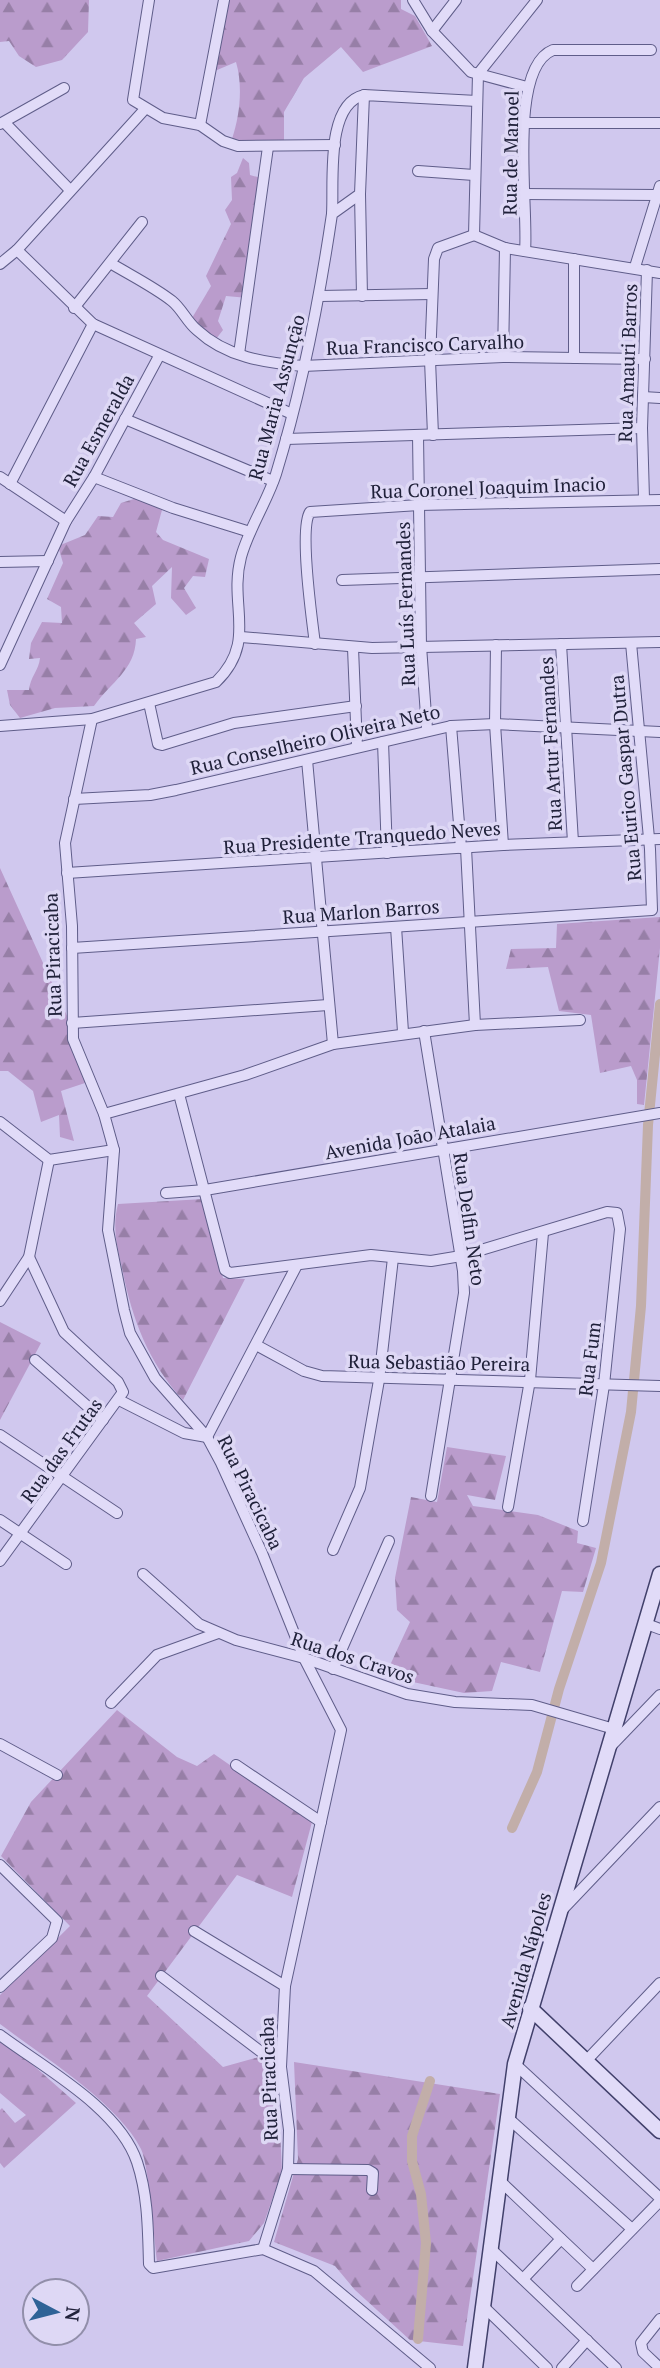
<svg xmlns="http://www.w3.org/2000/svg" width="660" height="2368" font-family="'PT Serif',serif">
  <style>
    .forest { fill: url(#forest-firs) }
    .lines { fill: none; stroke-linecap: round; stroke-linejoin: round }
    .canal { stroke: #c2aea9; stroke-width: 10 }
    .street-casing { stroke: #5f5d89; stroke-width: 12 }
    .secondary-casing { stroke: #41406b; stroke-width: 17 }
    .street { stroke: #e1dbf8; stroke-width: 10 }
    .secondary { stroke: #e1dbf8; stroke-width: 14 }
    .labels { text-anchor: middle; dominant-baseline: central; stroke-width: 7; stroke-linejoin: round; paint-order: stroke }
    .street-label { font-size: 19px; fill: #20213a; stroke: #ded8f5 }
  </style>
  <defs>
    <pattern id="forest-firs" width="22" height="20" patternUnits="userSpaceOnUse" patternTransform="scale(1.75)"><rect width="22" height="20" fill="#ba9ccc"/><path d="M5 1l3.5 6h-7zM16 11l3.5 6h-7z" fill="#977fa7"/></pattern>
  </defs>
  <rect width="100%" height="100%" fill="#d0c8ee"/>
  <g class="forest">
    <path d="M 0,0 L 89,0 L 88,32 L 62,60 L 36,67 L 19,56 L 9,41 L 0,42 Z"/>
    <path d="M 227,0 L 401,0 L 401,9 L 415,16 L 432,46 L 363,72 L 341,47 L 304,78 L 284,112 L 284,146 L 232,139 C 240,115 243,86 236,62 L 210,73 Z"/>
    <path d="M 243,158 L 249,163 L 250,175 L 261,178 L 248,298 L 226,296 L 218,321 L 223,330 L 216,339 L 192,318 L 211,286 L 206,276 L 231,224 L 225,210 L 232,200 L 231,177 L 237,173 Z"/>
    <path d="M 137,498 L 162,510 L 156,532 L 163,540 L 209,559 L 205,577 L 193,576 L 184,588 L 196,608 L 186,615 L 171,598 L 172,567 L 152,586 L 156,604 L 134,623 L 146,637 L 136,639 C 135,670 111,682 94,706 L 55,708 L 20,718 L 10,705 L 7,690 L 29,690 C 30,677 39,670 40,658 L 29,659 L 31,643 L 42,622 L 62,623 L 61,607 L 47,599 L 63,563 L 58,546 L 85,535 L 98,516 L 113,517 L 121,503 Z"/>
    <path d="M 0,868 L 73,1029 L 85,1083 L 61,1091 L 74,1141 L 60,1137 L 59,1115 L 41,1122 L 33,1091 L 8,1071 L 0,1071 Z"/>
    <path d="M 660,917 L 660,948 L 644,1105 L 637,1104 L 637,1080 L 631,1066 L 600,1073 L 591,1015 L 559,1011 L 548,967 L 506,969 L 511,949 L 556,948 L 557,924 Z"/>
    <path d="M 203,1199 L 223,1278 L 245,1279 L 183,1400 C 148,1362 132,1319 122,1268 C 117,1246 112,1227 118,1204 Z"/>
    <path d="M 0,1322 L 41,1343 L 0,1420 Z"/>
    <path d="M 447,1447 L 506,1456 L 495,1500 L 467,1495 L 473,1506 L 538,1515 L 578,1531 L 577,1543 L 596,1548 L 583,1592 L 562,1591 L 540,1672 L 501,1662 L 492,1691 L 464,1693 L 385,1676 L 410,1622 L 397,1610 L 395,1578 L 411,1497 L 437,1502 Z"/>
    <path d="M 117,1710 L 177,1757 L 197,1766 L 214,1754 L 312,1822 L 292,1897 L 237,1875 L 147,1996 L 223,2067 L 259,2057 L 275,2072 L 267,2100 L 279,2110 L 282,2171 L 264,2223 L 249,2241 L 157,2261 C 154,2238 149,2166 141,2149 C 118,2103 41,2055 0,2024 L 0,1995 L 70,1926 L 1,1856 L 31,1802 Z"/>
    <path d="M 0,2036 L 76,2103 L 4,2168 L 0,2163 L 0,2110 L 2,2108 L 15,2123 L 26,2115 L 0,2093 Z"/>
    <path d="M 294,2062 L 500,2094 L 463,2346 L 410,2340 L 355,2290 L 335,2266 L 274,2242 L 298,2159 Z"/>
  </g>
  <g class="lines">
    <g class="canal">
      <path d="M 512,1828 L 537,1772 L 559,1689 L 601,1563 L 631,1412 L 641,1306 L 648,1125 L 660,1004"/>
      <path d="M 418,2339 L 426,2243 L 421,2194 L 412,2161 L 412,2136 L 430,2081"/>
    </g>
    <g class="street-casing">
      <g id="street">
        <path d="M 149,0 L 133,100 L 163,118 L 200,125 L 223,141 L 238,146 L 335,145"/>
        <path d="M 413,0 L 432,31 L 471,72 L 527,87"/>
        <path d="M 432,31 L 456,0"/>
        <path d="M 5,123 L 69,189"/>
        <path d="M 524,123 L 660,123"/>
        <path d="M 0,124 L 64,88"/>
        <path d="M 200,125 L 224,0"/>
        <path d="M 418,171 L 474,175"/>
        <path d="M 360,194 L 362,296"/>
        <path d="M 524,194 L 656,195"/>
        <path d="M 332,214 C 334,182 325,104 364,95"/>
        <path d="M 474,235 L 478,74 L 537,0"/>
        <path d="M 474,235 L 505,248 L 660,273"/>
        <path d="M 17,250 L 93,324 L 292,414"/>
        <path d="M 525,251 C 529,209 507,68 553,50 L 651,50"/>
        <path d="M 574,259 L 574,358"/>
        <path d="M 0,264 L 17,250 L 145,109"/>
        <path d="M 112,264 C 132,276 154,287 172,301 C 182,309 187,322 197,330 C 226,357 265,363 303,366 L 503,357 L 645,359"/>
        <path d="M 635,267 L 660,186"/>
        <path d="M 320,296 L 432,294"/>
        <path d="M 74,308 L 142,222"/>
        <path d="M 239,354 L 268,147"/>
        <path d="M 503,357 L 505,248"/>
        <path d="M 643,397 L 660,398"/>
        <path d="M 125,419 L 273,481"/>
        <path d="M 418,435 L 421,646 L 427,729"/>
        <path d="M 433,435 L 430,360 L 434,259 L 438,248 L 474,235"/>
        <path d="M 286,439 L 642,428"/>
        <path d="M 0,477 L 66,521"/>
        <path d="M 94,477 L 173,508 L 250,532"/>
        <path d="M 10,484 L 93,324"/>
        <path d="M 644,499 L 642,428 L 647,270"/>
        <path d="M 0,562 L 48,561"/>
        <path d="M 342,580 L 660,569"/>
        <path d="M 241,637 L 372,648 L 660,642"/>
        <path d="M 315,644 C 312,620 299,528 310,512 L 419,505 L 660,500"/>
        <path d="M 561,644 L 573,842"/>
        <path d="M 496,645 L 495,724 L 503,845"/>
        <path d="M 353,648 L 357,747"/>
        <path d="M 0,665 L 66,521 L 94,477 L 159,356"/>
        <path d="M 149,703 L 158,744 L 162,745 L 234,723 L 356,706"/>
        <path d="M 92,719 L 65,843 L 72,926 L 73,1039 L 104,1114 L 114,1150 L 108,1230 L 124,1310 L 130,1333 L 155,1378 L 207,1437 L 221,1463 L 262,1553 L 304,1658 L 341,1730 L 285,1986 L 281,2067 L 289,2130 L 288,2169 L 263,2249"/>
        <path d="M 0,726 L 92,719 L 216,682 C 258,641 228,606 241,557 C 249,528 267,502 276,474 C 302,389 319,302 332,214 L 360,194 L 364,95 L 477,101"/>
        <path d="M 451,726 L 461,848"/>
        <path d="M 383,742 L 387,853"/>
        <path d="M 307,760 L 333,1044"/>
        <path d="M 74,799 L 150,795 L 176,790 L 451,726 L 495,724 L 660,732"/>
        <path d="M 466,848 L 475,1025"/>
        <path d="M 67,873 L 503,845 L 660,839"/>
        <path d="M 396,927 L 403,1032"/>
        <path d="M 72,948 L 652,910 L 650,849 L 631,643"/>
        <path d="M 72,1023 L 328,1005"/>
        <path d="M 424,1031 L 463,1271 L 464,1293 L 431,1496"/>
        <path d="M 179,1094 L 225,1270 L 230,1273 L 371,1255 L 431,1261 L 461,1256 L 607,1212 L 617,1213 L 620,1229 L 604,1385 L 583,1521"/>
        <path d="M 104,1114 L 245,1075 L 333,1044 L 475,1025 L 580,1020"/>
        <path d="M 0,1122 L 49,1160 L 114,1150"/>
        <path d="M 166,1193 L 205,1190 L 660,1113"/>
        <path d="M 0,1301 L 29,1257 L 49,1160"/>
        <path d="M 256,1345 L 304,1371 L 322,1376 L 660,1386"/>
        <path d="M 35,1360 L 103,1420"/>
        <path d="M 119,1400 L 184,1433 L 207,1437"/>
        <path d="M 0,1435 L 117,1513"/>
        <path d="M 207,1437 L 297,1265"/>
        <path d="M 508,1507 L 530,1380 L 543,1233"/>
        <path d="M 0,1520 L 66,1564"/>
        <path d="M 333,1550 L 360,1488 L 379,1380 L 393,1258"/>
        <path d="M 0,1561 L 123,1392 L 118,1382 L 64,1332 L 29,1257"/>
        <path d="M 143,1574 L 199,1624 L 236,1640 L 304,1658 L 407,1694 L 455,1702 L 532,1705 L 614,1729"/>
        <path d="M 644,1623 L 660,1629"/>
        <path d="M 333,1669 L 389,1541"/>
        <path d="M 111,1703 L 157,1655 L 218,1633"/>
        <path d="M 0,1744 L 57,1775"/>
        <path d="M 611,1746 L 660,1695"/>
        <path d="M 236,1765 L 321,1822"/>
        <path d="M 0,1865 L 57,1921 L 52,1938 L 0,1987"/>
        <path d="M 564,1908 L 660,1807"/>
        <path d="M 194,1931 L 285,1986"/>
        <path d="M 161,1976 L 281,2067"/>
        <path d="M 0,2035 C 44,2068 119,2108 137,2162 C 148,2195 148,2230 149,2264 L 153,2268 L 263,2249 L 314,2271 L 430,2368"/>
        <path d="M 586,2061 L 660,1983"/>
        <path d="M 515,2064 L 660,2198"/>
        <path d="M 508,2118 L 632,2229"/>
        <path d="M 288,2169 L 368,2170 L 373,2173 L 372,2190"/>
        <path d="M 499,2180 L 593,2269"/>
        <path d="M 490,2248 L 616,2368"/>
        <path d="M 523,2279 L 561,2239"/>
        <path d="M 577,2286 L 660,2201"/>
        <path d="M 483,2306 L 547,2368"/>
        <path d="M 660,2319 L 641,2343 L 643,2352 L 660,2368"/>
        <path d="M 562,2368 L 587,2340"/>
      </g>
    </g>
    <g class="secondary-casing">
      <g id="secondary">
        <path d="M 530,2008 L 660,2131"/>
        <path d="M 475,2368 L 515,2064 L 660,1574"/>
      </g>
    </g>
    <use href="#street" class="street"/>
    <use href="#secondary" class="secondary"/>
  </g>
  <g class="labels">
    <g class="street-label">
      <text transform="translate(510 153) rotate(-89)">Rua de Manoel</text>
      <text transform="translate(425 344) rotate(-2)">Rua Francisco Carvalho</text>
      <text transform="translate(627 363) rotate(-88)">Rua Amauri Barros</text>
      <text transform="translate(276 397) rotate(-75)">Rua Maria Assunção</text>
      <text transform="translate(98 430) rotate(-61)">Rua Esmeralda</text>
      <text transform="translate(488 487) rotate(-2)">Rua Coronel Joaquim Inacio</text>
      <text transform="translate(405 604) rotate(-92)">Rua Luís Fernandes</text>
      <text transform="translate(315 739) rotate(-13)">Rua Conselheiro Oliveira Neto</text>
      <text transform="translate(550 744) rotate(-93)">Rua Artur Fernandes</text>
      <text transform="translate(625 778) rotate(-95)">Rua Eurico Gaspar Dutra</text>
      <text transform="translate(362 837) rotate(-4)">Rua Presidente Tranquedo Neves</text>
      <text transform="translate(361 911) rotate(-4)">Rua Marlon Barros</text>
      <text transform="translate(52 955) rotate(-92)">Rua Piracicaba</text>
      <text transform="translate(410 1137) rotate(-10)">Avenida João Atalaia</text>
      <text transform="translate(470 1219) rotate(82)">Rua Delfin Neto</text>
      <text transform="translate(589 1359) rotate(-83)">Rua Fum</text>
      <text transform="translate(439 1362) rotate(1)">Rua Sebastião Pereira</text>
      <text transform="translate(61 1450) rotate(-54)">Rua das Frutas</text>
      <text transform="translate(251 1492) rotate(64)">Rua Piracicaba</text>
      <text transform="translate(353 1657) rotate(18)">Rua dos Cravos</text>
      <text transform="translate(525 1960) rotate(-74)">Avenida Nápoles</text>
      <text transform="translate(268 2079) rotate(-92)">Rua Piracicaba</text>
    </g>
  </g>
  <g transform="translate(56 2312) rotate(97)"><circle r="33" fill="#ded8f5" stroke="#928faa" stroke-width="2"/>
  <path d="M0-5L12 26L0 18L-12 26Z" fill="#2f6397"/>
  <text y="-10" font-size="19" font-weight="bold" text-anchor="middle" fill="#20213a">N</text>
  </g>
</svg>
